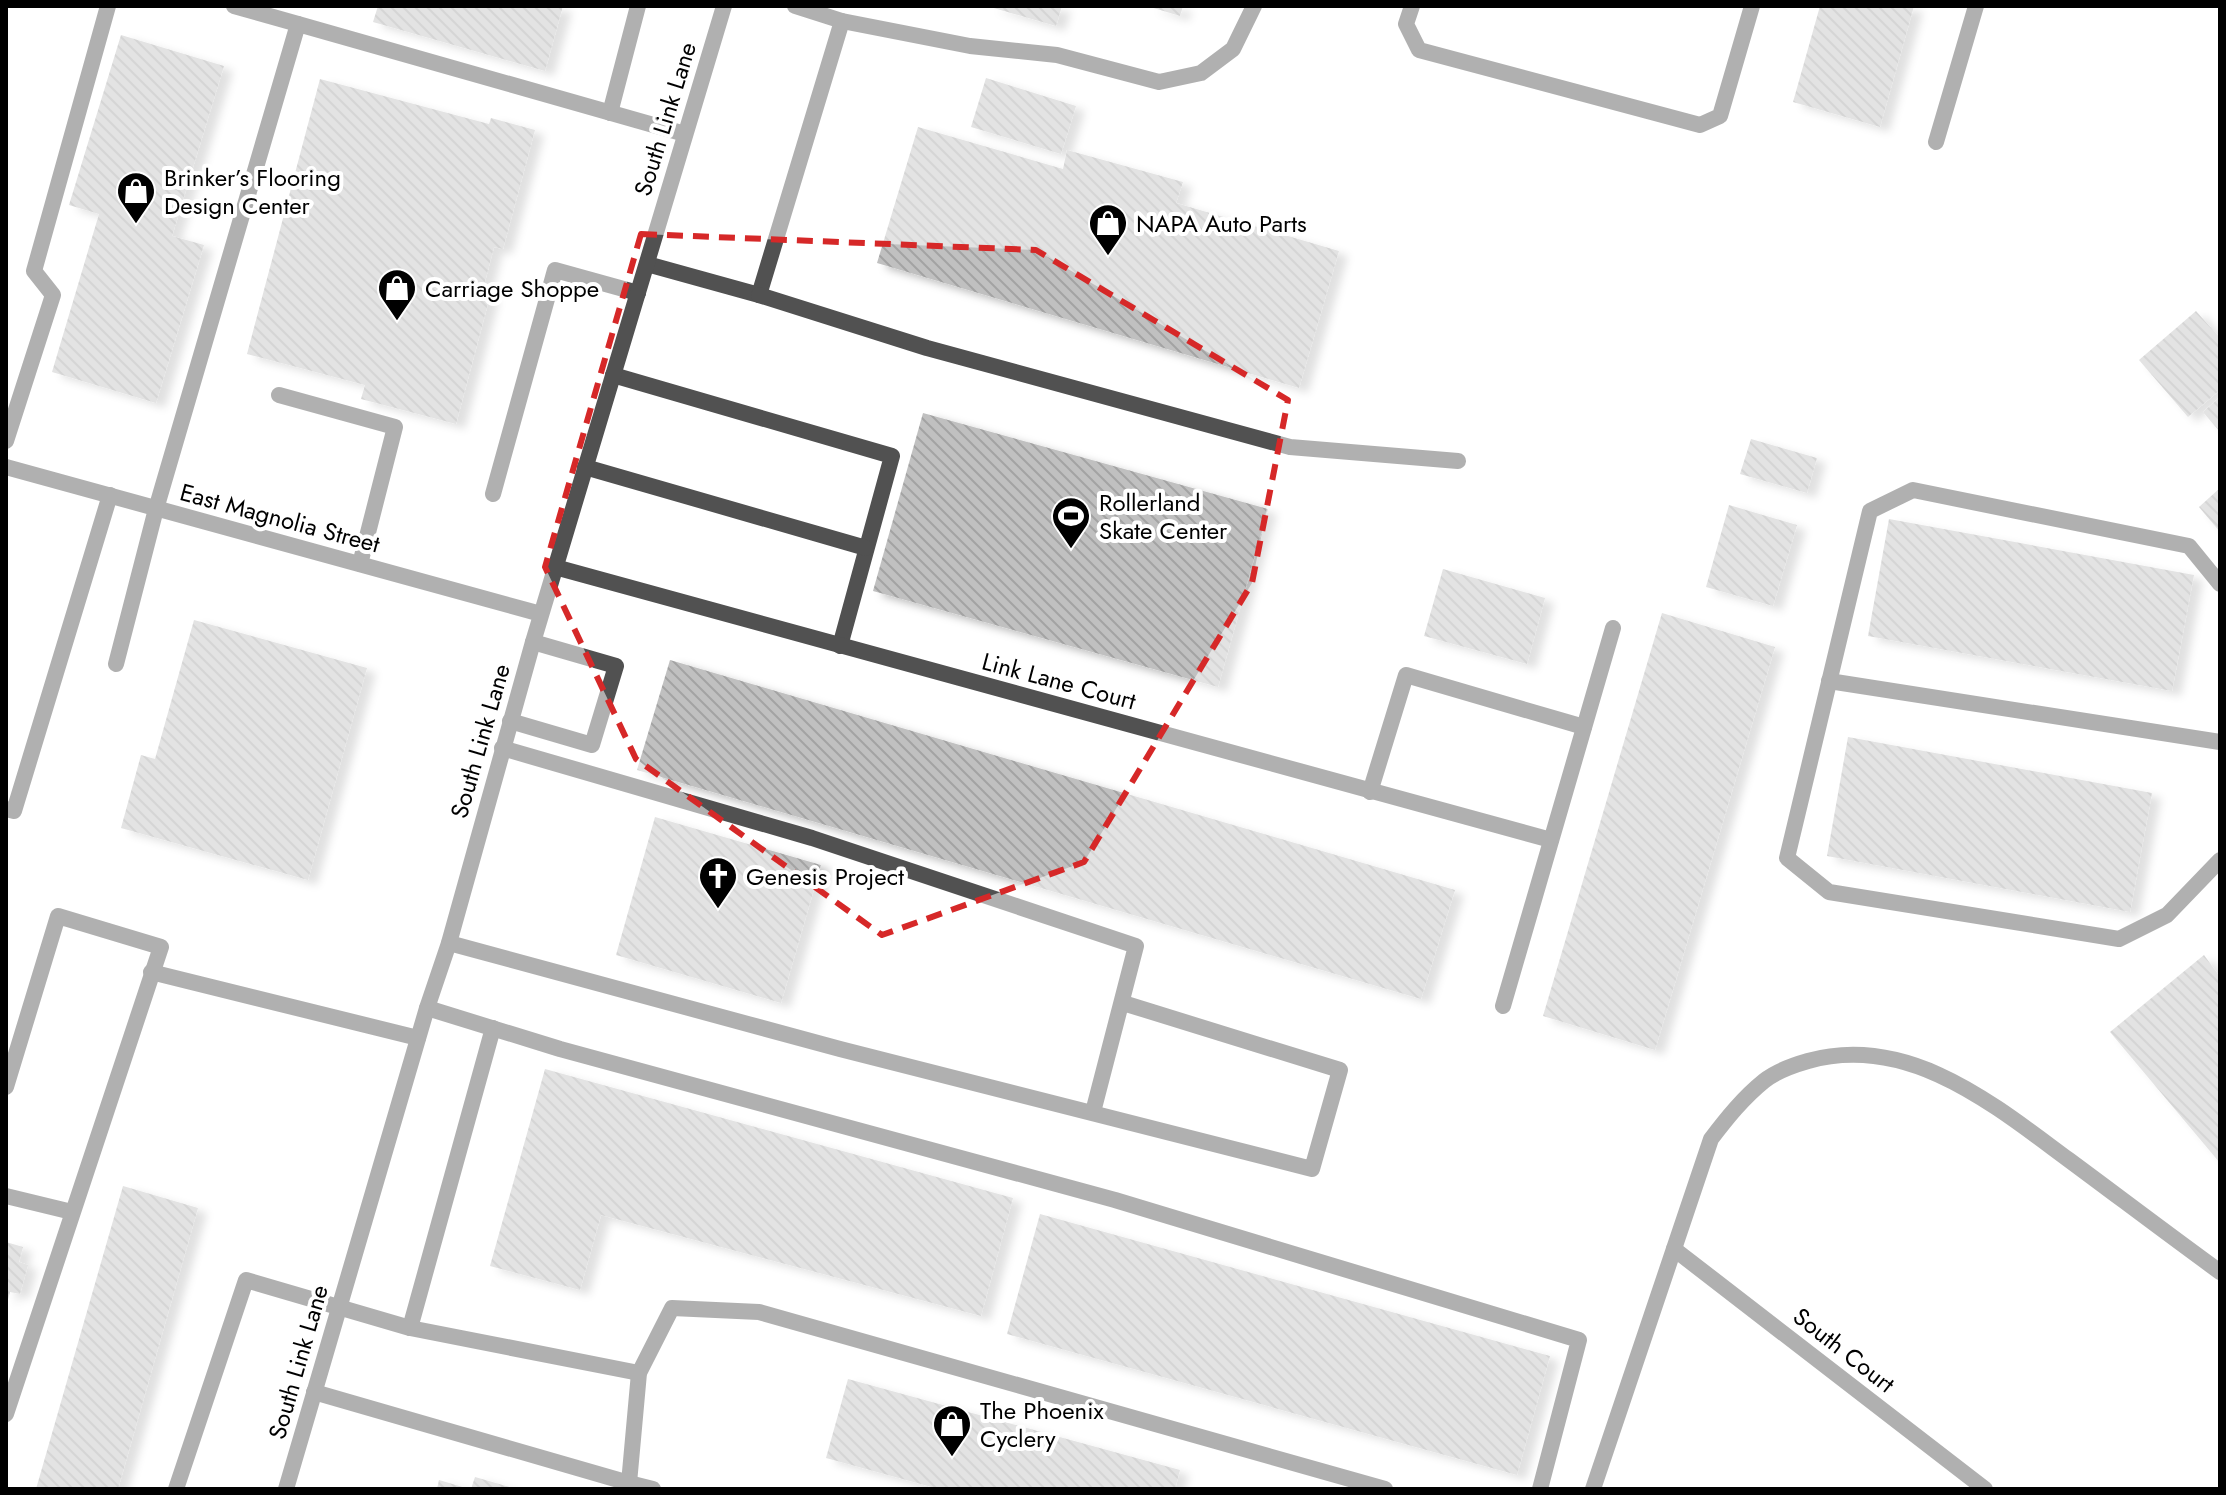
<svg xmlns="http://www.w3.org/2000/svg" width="2226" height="1495" font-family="Jost,sans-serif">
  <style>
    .building { fill: url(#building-back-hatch); filter: url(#shadow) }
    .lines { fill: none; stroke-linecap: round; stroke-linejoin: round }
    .service { stroke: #515151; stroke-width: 16 }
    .minor { stroke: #515151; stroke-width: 16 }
    .marked { fill: none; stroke: #d62828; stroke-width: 6; stroke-dasharray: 16 10; stroke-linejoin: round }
    .labels { text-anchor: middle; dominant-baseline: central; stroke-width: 8; stroke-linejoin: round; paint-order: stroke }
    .street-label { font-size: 24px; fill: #000; stroke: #fff }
    .poi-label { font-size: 24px; fill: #000; stroke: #fff; text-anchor: start }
  </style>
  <defs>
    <pattern id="building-back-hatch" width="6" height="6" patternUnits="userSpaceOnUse" patternTransform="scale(2)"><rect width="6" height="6" fill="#c0c0c0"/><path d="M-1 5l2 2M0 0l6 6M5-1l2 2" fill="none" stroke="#a3a3a3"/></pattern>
    <filter id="shadow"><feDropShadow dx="9" dy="5" stdDeviation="4" flood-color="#0004"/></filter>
  </defs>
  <rect width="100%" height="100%" fill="#fff"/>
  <g class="building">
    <path d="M 378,6 L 563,6 L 545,71 L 373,22 Z"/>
    <path d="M 987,6 L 1062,6 L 1056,26 Z"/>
    <path d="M 1147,6 L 1183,6 L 1180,16 Z"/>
    <path d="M 1820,6 L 1914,6 L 1880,127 L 1793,102 Z"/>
    <path d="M 121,35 L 224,66 L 172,236 L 204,245 L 156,403 L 52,372 L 99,214 L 69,205 Z"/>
    <path d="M 986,78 L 1076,106 L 1061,154 L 971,127 Z"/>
    <path d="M 320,79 L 489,124 L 491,118 L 535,130 L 503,249 L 494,247 L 482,293 L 490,296 L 456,424 L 361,399 L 365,385 L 247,354 Z"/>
    <path d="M 918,127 L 1063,169 L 1067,150 L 1183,182 L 1176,203 L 1339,251 L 1299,388 L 877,263 Z"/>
    <path d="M 2196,311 L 2220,338 L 2220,390 L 2188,417 L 2139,360 Z"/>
    <path d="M 2220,397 L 2220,432 L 2203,412 Z"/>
    <path d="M 923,413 L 1268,509 L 1218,687 L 873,591 Z"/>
    <path d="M 1751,439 L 1817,458 L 1807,493 L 1740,474 Z"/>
    <path d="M 2220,488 L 2220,532 L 2199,507 Z"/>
    <path d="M 1729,505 L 1797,525 L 1773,606 L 1706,587 Z"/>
    <path d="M 1889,519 L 2194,575 L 2172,691 L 1868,636 Z"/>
    <path d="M 1443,569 L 1545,598 L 1527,664 L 1424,636 Z"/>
    <path d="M 1662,613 L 1775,647 L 1655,1050 L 1543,1016 Z"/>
    <path d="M 194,620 L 367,668 L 308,880 L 121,828 L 141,755 L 155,759 Z"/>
    <path d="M 670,660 L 1455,890 L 1421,999 L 637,770 Z"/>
    <path d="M 1848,737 L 2152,793 L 2130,912 L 1827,856 Z"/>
    <path d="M 655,817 L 821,865 L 781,1003 L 616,955 Z"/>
    <path d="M 2204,955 L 2220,977 L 2220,1163 L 2110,1032 Z"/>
    <path d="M 545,1069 L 1013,1198 L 981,1316 L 601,1215 L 580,1290 L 490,1266 Z"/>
    <path d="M 123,1186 L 198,1208 L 118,1489 L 36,1489 Z"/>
    <path d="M 1040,1214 L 1550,1356 L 1517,1475 L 1007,1334 Z"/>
    <path d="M 6,1242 L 23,1247 L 19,1262 L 28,1265 L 20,1294 L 10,1292 L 7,1303 Z"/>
    <path d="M 848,1379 L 1180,1470 L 1175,1489 L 939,1489 L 826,1458 Z"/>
    <path d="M 475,1477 L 513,1488 L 513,1489 L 471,1489 Z"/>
    <path d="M 439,1480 L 466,1488 L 466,1489 L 437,1489 Z"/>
  </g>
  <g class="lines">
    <g class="service">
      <path d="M 234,6 L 298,24"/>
      <path d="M 1412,6 L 1406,24 L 1419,50 L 1700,125 L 1720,116 L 1752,6"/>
      <path d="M 842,21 L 970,46 L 1057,55 L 1159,82 L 1201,73 L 1233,49 L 1254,6"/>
      <path d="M 610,113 L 638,6"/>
      <path d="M 1936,142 L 1976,6"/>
      <path d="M 647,264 L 759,295 L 842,21 L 795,6"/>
      <path d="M 759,295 L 927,348 L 1290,447 L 1458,461"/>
      <path d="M 613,375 L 892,456 L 840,646"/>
      <path d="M 279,395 L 395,427 L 360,564"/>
      <path d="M 6,441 L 53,295 L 34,271 L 108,6"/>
      <path d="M 585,467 L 866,548"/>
      <path d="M 493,494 L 555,270 L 638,293"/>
      <path d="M 2220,584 L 2189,546 L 1913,490 L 1870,511 L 1787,858 L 1829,892 L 2119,939 L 2167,915 L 2220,860"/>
      <path d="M 116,664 L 156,509 L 298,24 L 685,134"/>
      <path d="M 1829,681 L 2220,742"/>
      <path d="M 510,721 L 592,745 L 616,666 L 533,642"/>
      <path d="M 502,748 L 812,838 L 1136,946 L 1093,1112"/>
      <path d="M 1370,792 L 1406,675 L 1584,727"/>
      <path d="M 6,809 L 14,811 L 110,495"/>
      <path d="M 449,943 L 840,1049 L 1312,1169 L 1340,1070 L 1123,1003"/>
      <path d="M 151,972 L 418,1038"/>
      <path d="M 1503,1006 L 1613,628"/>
      <path d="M 427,1008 L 560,1049 L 1115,1200 L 1579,1340 L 1540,1489"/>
      <path d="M 493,1028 L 410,1328 L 639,1373"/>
      <path d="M 6,1087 L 58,916 L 161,947 L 6,1414"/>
      <path d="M 6,1196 L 72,1212"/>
      <path d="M 314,1392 L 629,1483 L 639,1373 L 672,1308 L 759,1312 L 1385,1489"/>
      <path d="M 176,1489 L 246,1280 L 410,1328"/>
      <path d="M 627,1489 L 629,1483 L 653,1489"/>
      <path d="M 1593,1489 L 1711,1139 C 1727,1118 1743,1098 1764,1081 C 1775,1072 1794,1065 1808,1061 C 1908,1033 1993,1104 2069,1160 C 2119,1197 2169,1235 2220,1272"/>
    </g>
    <g class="minor">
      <path d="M 6,467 L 541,614"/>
      <path d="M 555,567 L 1551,840"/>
      <path d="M 1674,1249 L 1985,1489"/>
      <path d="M 286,1489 L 427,1008 L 449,943 L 533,642 L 724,6"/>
    </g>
  </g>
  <path d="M0 0H2226V1495H0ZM 641,234 L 1036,250 L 1288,400 L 1252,583 L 1084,862 L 882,935 L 636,759 L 545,567 Z" fill="#fff" fill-opacity=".55" fill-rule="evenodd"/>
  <path class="marked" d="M 641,234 L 1036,250 L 1288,400 L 1252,583 L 1084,862 L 882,935 L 636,759 L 545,567 Z"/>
  <defs>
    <g id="shop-pin" transform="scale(2)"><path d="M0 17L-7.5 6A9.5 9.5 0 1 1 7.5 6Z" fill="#000" stroke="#fff"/><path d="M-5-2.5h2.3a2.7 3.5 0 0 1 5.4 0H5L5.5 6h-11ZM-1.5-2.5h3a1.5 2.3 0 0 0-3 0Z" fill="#fff"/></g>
    <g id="stadium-pin" transform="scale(2)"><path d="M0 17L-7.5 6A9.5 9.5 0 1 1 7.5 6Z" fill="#000" stroke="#fff"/><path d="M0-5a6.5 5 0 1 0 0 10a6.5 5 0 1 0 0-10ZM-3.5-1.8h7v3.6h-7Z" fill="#fff"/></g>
    <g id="church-pin" transform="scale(2)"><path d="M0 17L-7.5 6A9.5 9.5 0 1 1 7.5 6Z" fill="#000" stroke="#fff"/><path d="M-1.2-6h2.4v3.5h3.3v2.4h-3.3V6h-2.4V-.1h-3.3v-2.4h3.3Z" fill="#fff"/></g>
  </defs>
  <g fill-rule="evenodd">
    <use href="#shop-pin" x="136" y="191"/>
    <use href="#shop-pin" x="1108" y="223"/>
    <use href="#shop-pin" x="397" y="288"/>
    <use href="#stadium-pin" x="1071" y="516"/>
    <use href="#church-pin" x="718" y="876"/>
    <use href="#shop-pin" x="952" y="1424"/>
  </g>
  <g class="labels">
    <g class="street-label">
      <text transform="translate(665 119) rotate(-73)">South Link Lane</text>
      <text transform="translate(280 518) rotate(15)">East Magnolia Street</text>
      <text transform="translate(1059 681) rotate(15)">Link Lane Court</text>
      <text transform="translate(480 741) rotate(-74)">South Link Lane</text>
      <text transform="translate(1844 1350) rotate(38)">South Court</text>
      <text transform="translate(298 1362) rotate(-74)">South Link Lane</text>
    </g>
    <g class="poi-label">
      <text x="164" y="177">Brinker’s Flooring<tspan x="164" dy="28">Design Center</tspan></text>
      <text x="1136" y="223">NAPA Auto Parts</text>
      <text x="425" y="288">Carriage Shoppe</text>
      <text x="1099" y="502">Rollerland<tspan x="1099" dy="28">Skate Center</tspan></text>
      <text x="746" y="876">Genesis Project</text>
      <text x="980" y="1410">The Phoenix<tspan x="980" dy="28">Cyclery</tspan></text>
    </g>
  </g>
  <rect width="2226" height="1495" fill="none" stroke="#000000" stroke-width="16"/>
</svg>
